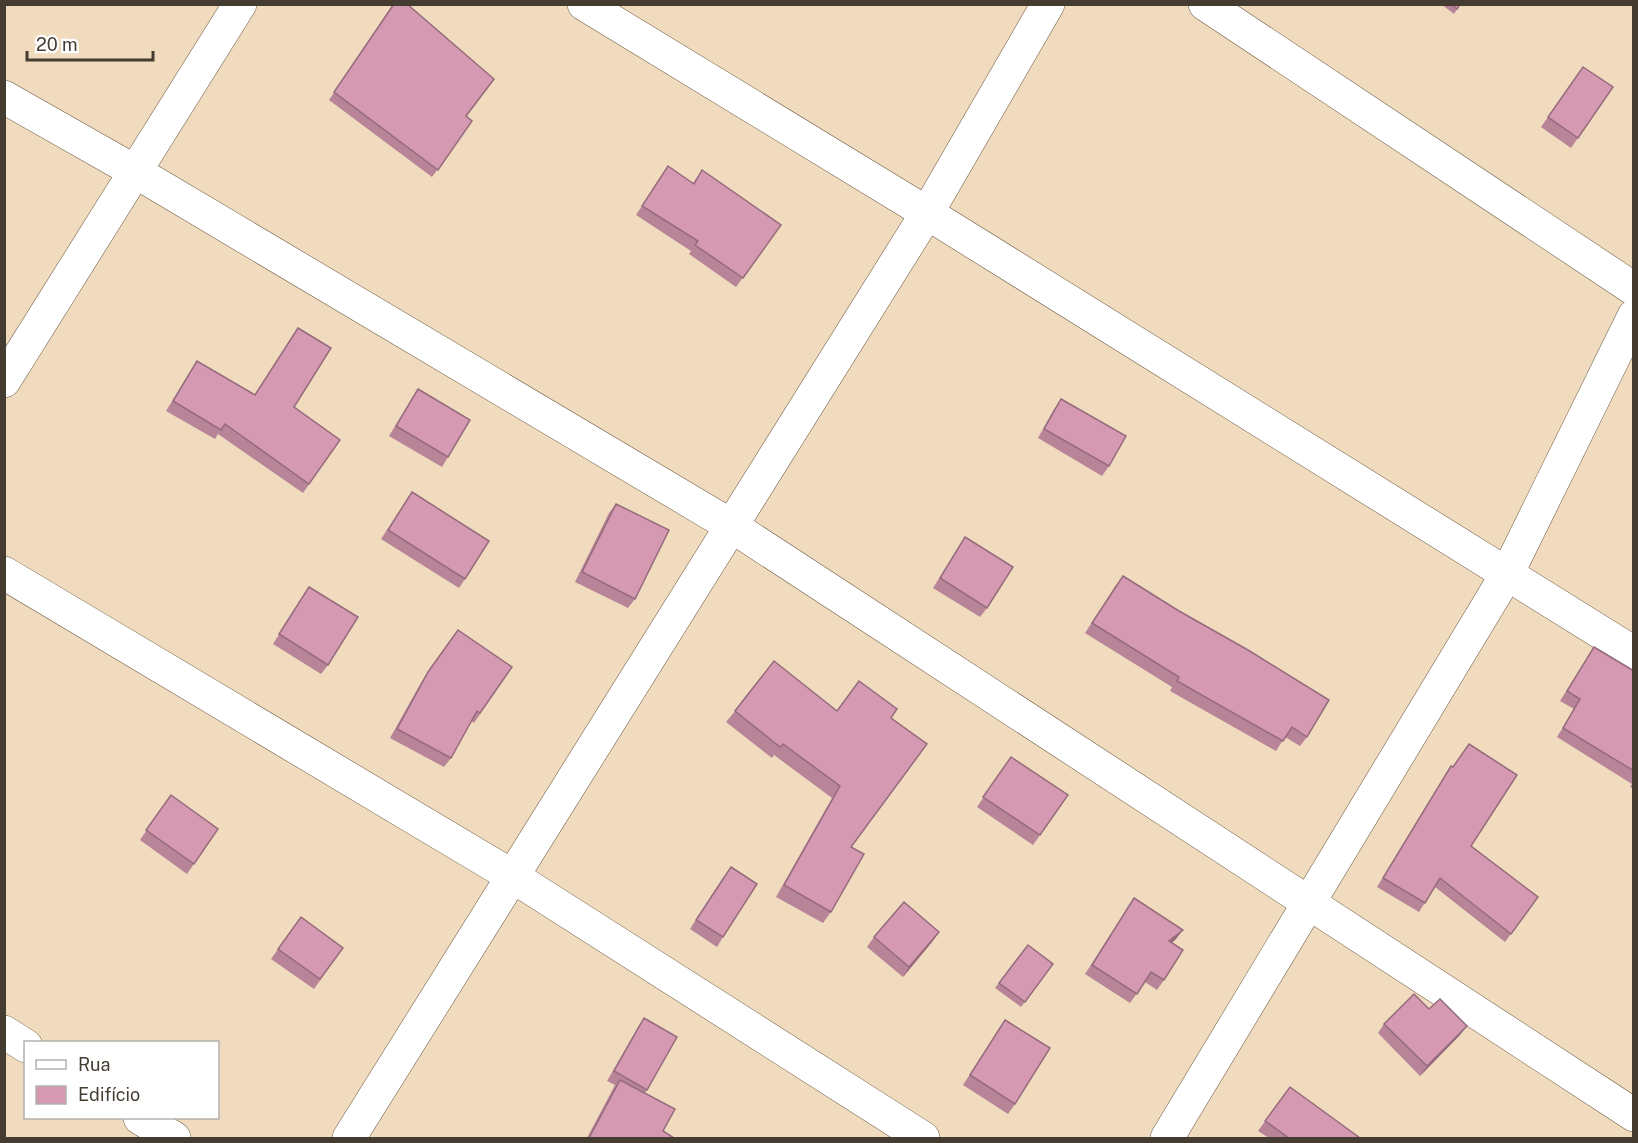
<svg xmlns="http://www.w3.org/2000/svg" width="1638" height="1143" font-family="'Public Sans',sans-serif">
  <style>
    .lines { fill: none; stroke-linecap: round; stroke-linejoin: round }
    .minor-casing { stroke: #6b5940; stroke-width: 34 }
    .minor { stroke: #fff; stroke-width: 33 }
    .wall { fill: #b78498 }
    .shaded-wall { fill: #956b7c }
    .building { fill: #d599b1; stroke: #956b7c; stroke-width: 1.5 }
  </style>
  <rect width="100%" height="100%" fill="#f1dbbf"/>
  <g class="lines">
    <g class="minor-casing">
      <g id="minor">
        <path d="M 584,4 L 927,213 L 1634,653"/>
        <path d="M 1205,4 L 1634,289"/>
        <path d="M 4,97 L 136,172 L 730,525 L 1634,1115"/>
        <path d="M 4,381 L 240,4"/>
        <path d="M 4,573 L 512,876 L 923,1138"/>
        <path d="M 4,1032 L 26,1046"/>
        <path d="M 140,1118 L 174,1138"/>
        <path d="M 349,1138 L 927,213 L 1048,4"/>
        <path d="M 1167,1138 L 1507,574 L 1634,316"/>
      </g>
    </g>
    <use href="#minor" class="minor"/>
  </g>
  <g class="wall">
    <path d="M 393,4 L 466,116 L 472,121 L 432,177 L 329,100 Z"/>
    <path d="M 1441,4 L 1460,4 L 1454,14 Z"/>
    <path d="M 1583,67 L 1613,87 L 1571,148 L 1541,127 Z"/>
    <path d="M 668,166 L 693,183 L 702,170 L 781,225 L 736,287 L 689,254 L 691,251 L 636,215 Z"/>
    <path d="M 298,328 L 294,407 L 340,440 L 303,493 L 218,434 L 215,439 L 166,411 L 197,361 L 255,395 Z"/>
    <path d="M 418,389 L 448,457 L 442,467 L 389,436 Z"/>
    <path d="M 1061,400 L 1109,466 L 1102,476 L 1038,438 L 1054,409 Z"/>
    <path d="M 412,492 L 465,579 L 459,588 L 381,539 Z"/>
    <path d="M 616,504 L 635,599 L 628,608 L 575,582 L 609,513 Z"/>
    <path d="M 965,537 L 987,608 L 980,617 L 933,588 Z"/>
    <path d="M 1116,585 L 1307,737 L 1300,746 L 1285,737 L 1276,751 L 1170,691 L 1172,687 L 1085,633 Z"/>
    <path d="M 309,587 L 328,665 L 321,674 L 273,644 Z"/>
    <path d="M 458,630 L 512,667 L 474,723 L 471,721 L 451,758 L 444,767 L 390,738 L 422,681 Z"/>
    <path d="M 1594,647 L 1634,693 L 1634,789 L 1630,787 L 1632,784 L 1557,737 L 1574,709 L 1560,701 Z"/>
    <path d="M 735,711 L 837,711 L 891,718 L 831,912 L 823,923 L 776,897 L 832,798 L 774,755 L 772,758 L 726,722 Z"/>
    <path d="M 1011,757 L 1068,795 L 1033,845 L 977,807 Z"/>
    <path d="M 1451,766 L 1471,846 L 1538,897 L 1505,942 L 1435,887 L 1419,912 L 1377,887 Z"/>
    <path d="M 171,795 L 218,829 L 187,874 L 140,840 Z"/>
    <path d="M 724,876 L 723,937 L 717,947 L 690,929 Z"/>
    <path d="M 1134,898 L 1176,939 L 1172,943 L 1164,980 L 1157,990 L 1145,982 L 1130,1003 L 1085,974 Z"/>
    <path d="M 301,917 L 343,948 L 314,989 L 271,959 Z"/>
    <path d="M 939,932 L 932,942 L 903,977 L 867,947 L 874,937 Z"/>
    <path d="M 1028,945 L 1053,964 L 1021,1007 L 995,988 Z"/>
    <path d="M 1429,1009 L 1460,1035 L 1420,1076 L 1378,1033 L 1384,1024 Z"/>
    <path d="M 644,1018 L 647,1090 L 645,1093 L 663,1131 L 674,1138 L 587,1138 L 615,1085 L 607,1081 L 638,1027 Z"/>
    <path d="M 1005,1020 L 1015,1104 L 1008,1114 L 963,1085 Z"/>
    <path d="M 1290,1087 L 1360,1138 L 1269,1138 L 1258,1131 Z"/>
  </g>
  <g class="shaded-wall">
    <path d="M 1183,930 L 1176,939 L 1162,951 L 1169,941 Z"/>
    <path d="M 939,932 L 932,942 L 903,977 L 909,967 Z"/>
    <path d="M 1467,1026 L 1460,1035 L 1420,1076 L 1427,1066 Z"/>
  </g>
  <g class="building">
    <path d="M 394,4 L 407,4 L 494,79 L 466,116 L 472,121 L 438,170 L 334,92 Z"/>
    <path d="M 1451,4 L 1460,4 L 1457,9 Z"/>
    <path d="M 1583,67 L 1613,87 L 1578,138 L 1548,117 Z"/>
    <path d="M 668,166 L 694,184 L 702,170 L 781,225 L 743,278 L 695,245 L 698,241 L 642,206 Z"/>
    <path d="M 298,328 L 331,348 L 294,407 L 340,440 L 309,484 L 225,424 L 221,430 L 173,401 L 197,361 L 255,395 Z"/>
    <path d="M 418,389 L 470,420 L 448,457 L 396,426 Z"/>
    <path d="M 1061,399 L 1126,436 L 1109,466 L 1044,429 Z"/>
    <path d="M 412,492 L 489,541 L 465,579 L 388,530 Z"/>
    <path d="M 616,504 L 669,530 L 635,599 L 582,572 Z"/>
    <path d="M 965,537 L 1013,567 L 987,608 L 940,578 Z"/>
    <path d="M 1123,576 L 1179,611 L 1248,650 L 1329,700 L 1307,737 L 1292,727 L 1283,741 L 1177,681 L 1179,677 L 1092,623 Z"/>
    <path d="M 309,587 L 358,617 L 328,665 L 279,634 Z"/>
    <path d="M 458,630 L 512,667 L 480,713 L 477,711 L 451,758 L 397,729 L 428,672 Z"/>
    <path d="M 1594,647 L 1634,671 L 1634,771 L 1563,728 L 1580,699 L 1567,691 Z"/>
    <path d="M 774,661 L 837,711 L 859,681 L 897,709 L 891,718 L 927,744 L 851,847 L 864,854 L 831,912 L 784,885 L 840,786 L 783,744 L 780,747 L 735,711 Z"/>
    <path d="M 1469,744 L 1517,775 L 1471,846 L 1538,897 L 1511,934 L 1440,878 L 1425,903 L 1383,878 L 1451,766 L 1453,767 Z"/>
    <path d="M 1011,757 L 1068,795 L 1040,835 L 983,797 Z"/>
    <path d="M 171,795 L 218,829 L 194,864 L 146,830 Z"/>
    <path d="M 731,867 L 757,884 L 723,937 L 696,920 Z"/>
    <path d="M 1134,898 L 1183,930 L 1169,941 L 1183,950 L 1164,980 L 1151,972 L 1137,994 L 1092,965 Z"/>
    <path d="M 904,902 L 939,932 L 909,967 L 874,937 Z"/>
    <path d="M 301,917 L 343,948 L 320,979 L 278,949 Z"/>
    <path d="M 1028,945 L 1053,964 L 1025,1002 L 999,983 Z"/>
    <path d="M 1414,994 L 1429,1009 L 1440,999 L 1467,1026 L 1427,1066 L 1384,1024 Z"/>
    <path d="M 644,1018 L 677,1037 L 647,1090 L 614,1071 Z"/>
    <path d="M 1005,1020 L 1050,1048 L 1015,1104 L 970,1075 Z"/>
    <path d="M 620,1080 L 675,1109 L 663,1131 L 674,1138 L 589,1138 Z"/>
    <path d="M 1290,1087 L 1360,1138 L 1289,1138 L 1265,1121 Z"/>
  </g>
  <rect width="1638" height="1143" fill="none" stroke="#443c30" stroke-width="12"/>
  <rect x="24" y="1041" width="195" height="78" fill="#ffffff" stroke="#b4b1ac" stroke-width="1.5"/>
  <rect x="36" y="1060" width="30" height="9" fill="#ffffff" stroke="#b4b1ac" stroke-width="1.5"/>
  <text x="78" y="1071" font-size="18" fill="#443c30">Rua</text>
  <rect x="36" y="1086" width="30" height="18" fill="#d599b1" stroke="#b4b1ac" stroke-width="1.5"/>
  <text x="78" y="1101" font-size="18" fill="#443c30">Edifício</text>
  <path d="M27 51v9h126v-9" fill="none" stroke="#443c30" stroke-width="3"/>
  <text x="36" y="51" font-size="18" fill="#443c30" stroke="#ffffff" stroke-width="4.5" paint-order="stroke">20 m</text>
</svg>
